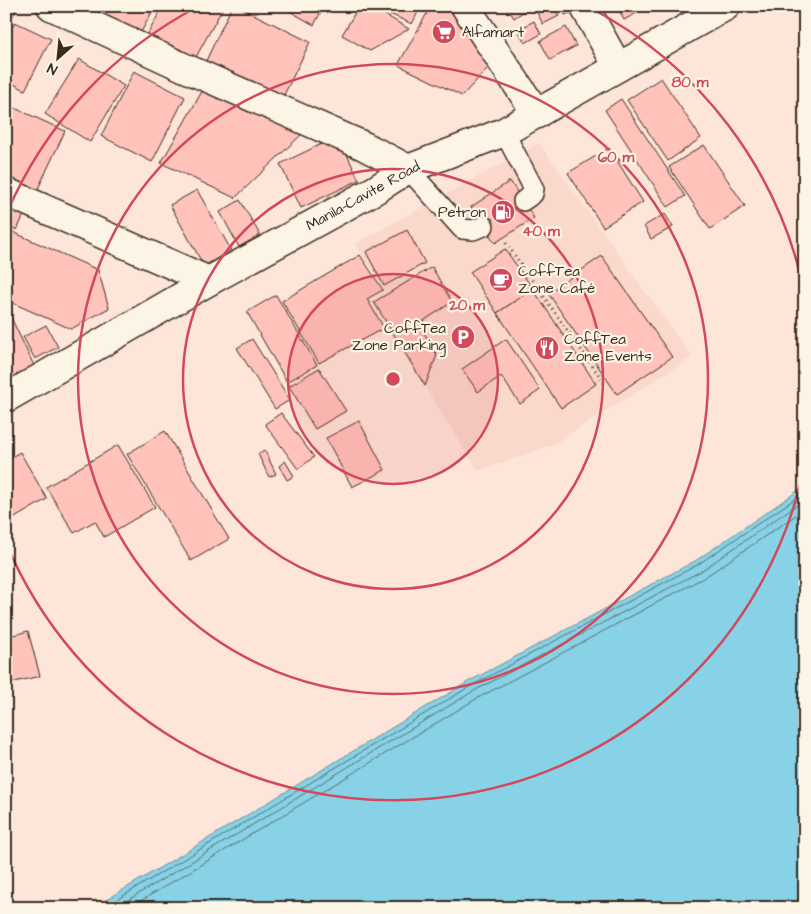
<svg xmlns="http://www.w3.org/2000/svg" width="811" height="914" font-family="'Architects Daughter',sans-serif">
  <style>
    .built { fill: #fad8cc }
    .water { fill: #87d2e7; stroke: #698f97 }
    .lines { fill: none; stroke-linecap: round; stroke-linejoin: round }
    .shore { stroke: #596d6e; stroke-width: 1 }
    .building { fill: #ffc3bc; stroke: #3b2a1e }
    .lane-casing { stroke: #3b2a1e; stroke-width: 22 }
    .street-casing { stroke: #3b2a1e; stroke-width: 31 }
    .secondary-casing { stroke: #3b2a1e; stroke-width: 31 }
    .path { stroke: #3b2a1e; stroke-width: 3; stroke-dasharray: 1 4; stroke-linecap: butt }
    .lane { stroke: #fcf5e5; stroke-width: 19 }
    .street { stroke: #fcf5e5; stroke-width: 28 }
    .secondary { stroke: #fcf5e5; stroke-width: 28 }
    .ring { fill: none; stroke: #d1495b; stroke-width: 2.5 }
    .labels { text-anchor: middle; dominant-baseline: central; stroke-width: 4.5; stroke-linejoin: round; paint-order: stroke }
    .poi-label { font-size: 15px; fill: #3b2a1e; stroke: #fcf5e5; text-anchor: start }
    .street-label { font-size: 15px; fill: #3b2a1e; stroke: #fcf5e5 }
    .centre { fill: #d1495b; stroke: #fcf5e5; stroke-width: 2.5 }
    .ring-label { font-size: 15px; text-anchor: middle; font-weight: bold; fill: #d1495b; stroke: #fcf5e5; stroke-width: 4.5; stroke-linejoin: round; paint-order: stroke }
  </style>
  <rect width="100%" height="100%" fill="#fde6d9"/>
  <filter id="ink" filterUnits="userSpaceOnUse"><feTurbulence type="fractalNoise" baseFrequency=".02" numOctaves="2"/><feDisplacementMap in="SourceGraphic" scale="10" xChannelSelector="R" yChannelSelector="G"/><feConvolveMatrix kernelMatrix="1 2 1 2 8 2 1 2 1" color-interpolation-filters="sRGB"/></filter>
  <g filter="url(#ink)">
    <path class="built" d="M 539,143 L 692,357 L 552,445 L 478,471 L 371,301 L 386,292 L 355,244 Z"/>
    <path class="water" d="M 805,486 L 805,908 L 93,908 L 466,683 L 695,561 Z"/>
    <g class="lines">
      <g class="shore">
        <path d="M 103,908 L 469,687 L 697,565 L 805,492"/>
        <path d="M 115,908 L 472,692 L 701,571 L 805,499"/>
        <path d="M 129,908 L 476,699 L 705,577 L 805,509"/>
      </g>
    </g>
    <g class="building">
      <path d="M 6,6 L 17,8 L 6,29 Z"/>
      <path d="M 107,6 L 155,6 L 138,38 L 101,18 Z"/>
      <path d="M 163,6 L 224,6 L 191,66 L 144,41 Z"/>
      <path d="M 232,6 L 237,6 L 310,42 L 279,105 L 203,67 Z"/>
      <path d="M 288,6 L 324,6 L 314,25 L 286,9 Z"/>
      <path d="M 359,6 L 370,6 L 409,29 L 370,51 L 342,35 Z"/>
      <path d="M 378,6 L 389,6 L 387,11 Z"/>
      <path d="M 394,6 L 421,6 L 412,24 L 390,14 Z"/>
      <path d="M 431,6 L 444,6 L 498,57 L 462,96 L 398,65 Z"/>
      <path d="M 506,6 L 528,6 L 529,8 L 514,18 Z"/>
      <path d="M 540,6 L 553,6 L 559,16 L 543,24 L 535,9 Z"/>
      <path d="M 562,6 L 573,6 L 574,11 L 565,15 Z"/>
      <path d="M 617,6 L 649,6 L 624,20 Z"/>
      <path d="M 534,21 L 541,34 L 525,43 L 518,30 Z"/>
      <path d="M 15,22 L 51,39 L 25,90 L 6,80 L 6,40 Z"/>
      <path d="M 566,27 L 576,46 L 550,60 L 540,41 Z"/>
      <path d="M 79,59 L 124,86 L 90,142 L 45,114 Z"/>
      <path d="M 134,71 L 185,97 L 152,162 L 101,136 Z"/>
      <path d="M 661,78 L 701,138 L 668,161 L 627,100 Z"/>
      <path d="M 208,81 L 302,134 L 235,198 L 161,163 Z"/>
      <path d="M 621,99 L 685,196 L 668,207 L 605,110 Z"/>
      <path d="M 6,104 L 65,131 L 36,193 L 6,179 Z"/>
      <path d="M 338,136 L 359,180 L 301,208 L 280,164 Z"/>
      <path d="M 704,145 L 745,206 L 710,229 L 669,167 Z"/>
      <path d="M 609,148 L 643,202 L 603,227 L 568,173 Z"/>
      <path d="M 510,181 L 534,218 L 495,243 L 471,207 Z"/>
      <path d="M 197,190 L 231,250 L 204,266 L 170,205 Z"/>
      <path d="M 6,196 L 28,206 L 17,230 L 6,225 Z"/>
      <path d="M 240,200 L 260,235 L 239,247 L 220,212 Z"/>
      <path d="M 665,214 L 673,227 L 651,239 L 644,226 Z"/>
      <path d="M 6,229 L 98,270 L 109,308 L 71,329 L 6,300 Z"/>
      <path d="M 407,230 L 425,263 L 384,286 L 366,252 Z"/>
      <path d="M 505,249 L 533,289 L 497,313 L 470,272 Z"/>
      <path d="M 360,255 L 383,290 L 367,299 L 384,328 L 319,363 L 282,301 Z"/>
      <path d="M 602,256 L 672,357 L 617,394 L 548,293 Z"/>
      <path d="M 432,267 L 452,302 L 419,324 L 437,355 L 425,386 L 374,302 Z"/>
      <path d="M 533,289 L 596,384 L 561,408 L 497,313 Z"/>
      <path d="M 276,295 L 317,365 L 287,382 L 247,312 Z"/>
      <path d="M 6,307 L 37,372 L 6,385 Z"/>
      <path d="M 46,325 L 58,347 L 35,359 L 23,337 Z"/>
      <path d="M 252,339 L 290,400 L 275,409 L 237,348 Z"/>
      <path d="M 506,339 L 540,390 L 520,404 L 501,376 L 478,392 L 462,369 Z"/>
      <path d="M 319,368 L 346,411 L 315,429 L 289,386 Z"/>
      <path d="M 281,413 L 314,457 L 298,469 L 265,424 Z"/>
      <path d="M 359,421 L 385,470 L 352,487 L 326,438 Z"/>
      <path d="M 165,431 L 229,539 L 191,561 L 127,454 Z"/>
      <path d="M 118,445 L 155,507 L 104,537 L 95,521 L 74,533 L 46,487 Z"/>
      <path d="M 265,451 L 276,474 L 269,477 L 258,454 Z"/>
      <path d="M 20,452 L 47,499 L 6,523 L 6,460 Z"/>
      <path d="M 285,461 L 294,476 L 287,480 L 279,466 Z"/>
      <path d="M 28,631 L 40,676 L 6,684 L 6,637 Z"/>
    </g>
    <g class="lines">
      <g class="lane-casing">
        <g id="lane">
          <path d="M 504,132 L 534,189 L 533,194 L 523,201"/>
          <path d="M 408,169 L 462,229 L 473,230 L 484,226"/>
        </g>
      </g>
      <g class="street-casing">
        <g id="street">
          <path d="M 51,6 L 183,67 L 364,146 L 408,169"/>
          <path d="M 465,6 L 537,114"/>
          <path d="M 584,6 L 618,67"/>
          <path d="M 6,192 L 209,281"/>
        </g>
      </g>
      <g class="secondary-casing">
        <path id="secondary" d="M 6,398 L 209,281 L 375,190 L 408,169 L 504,132 L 726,6"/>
      </g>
      <path class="path" d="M 506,243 L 605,384"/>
      <use href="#lane" class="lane"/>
      <use href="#street" class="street"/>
      <use href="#secondary" class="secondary"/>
    </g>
  </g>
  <circle cx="393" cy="379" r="105" fill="#d1495b" fill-opacity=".12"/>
  <g class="ring">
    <circle cx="393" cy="379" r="105"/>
    <circle cx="393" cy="379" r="210"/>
    <circle cx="393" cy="379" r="315"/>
    <path d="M805 463A420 420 0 0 1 6 543M6 215A420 420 0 0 1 199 6M587 6A420 420 0 0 1 805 295"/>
  </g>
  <defs>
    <g id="supermarket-disc" transform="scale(1.25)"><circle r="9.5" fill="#d1495b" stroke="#fcf5e5"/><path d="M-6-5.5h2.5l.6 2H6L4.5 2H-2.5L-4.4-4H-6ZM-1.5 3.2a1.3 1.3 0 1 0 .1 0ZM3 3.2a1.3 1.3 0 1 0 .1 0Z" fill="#fff"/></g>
    <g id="fuel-disc" transform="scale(1.25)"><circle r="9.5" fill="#d1495b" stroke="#fcf5e5"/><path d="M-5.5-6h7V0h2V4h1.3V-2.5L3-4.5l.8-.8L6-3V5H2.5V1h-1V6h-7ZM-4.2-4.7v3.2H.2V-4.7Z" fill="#fff"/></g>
    <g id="cafe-disc" transform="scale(1.25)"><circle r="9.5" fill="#d1495b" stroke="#fcf5e5"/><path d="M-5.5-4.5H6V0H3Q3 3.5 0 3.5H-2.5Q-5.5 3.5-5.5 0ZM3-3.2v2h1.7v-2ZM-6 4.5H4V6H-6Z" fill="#fff"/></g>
    <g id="parking-disc" transform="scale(1.25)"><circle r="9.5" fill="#d1495b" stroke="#fcf5e5"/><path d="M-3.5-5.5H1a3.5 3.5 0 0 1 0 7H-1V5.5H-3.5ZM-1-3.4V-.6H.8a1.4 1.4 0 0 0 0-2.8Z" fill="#fff"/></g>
    <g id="restaurant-disc" transform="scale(1.25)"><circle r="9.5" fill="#d1495b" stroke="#fcf5e5"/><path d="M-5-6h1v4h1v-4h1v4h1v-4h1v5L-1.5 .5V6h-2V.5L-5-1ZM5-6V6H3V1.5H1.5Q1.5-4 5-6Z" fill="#fff"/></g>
  </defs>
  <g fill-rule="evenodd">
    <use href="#supermarket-disc" x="444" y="32"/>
    <use href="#fuel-disc" x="503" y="212"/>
    <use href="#cafe-disc" x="501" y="280"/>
    <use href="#parking-disc" x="463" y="337"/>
    <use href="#restaurant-disc" x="547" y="348"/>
  </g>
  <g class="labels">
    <g class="poi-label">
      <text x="462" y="32">Alfamart</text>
      <text x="486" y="212" text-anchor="end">Petron</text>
      <text x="518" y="271">CoffTea<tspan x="518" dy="17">Zone Café</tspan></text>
      <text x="446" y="328" text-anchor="end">CoffTea<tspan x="446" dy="17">Zone Parking</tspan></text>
      <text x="564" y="339">CoffTea<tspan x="564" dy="17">Zone Events</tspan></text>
    </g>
    <g class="street-label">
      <text transform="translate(363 196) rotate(-29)">Manila-Cavite Road</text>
    </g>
  </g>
  <circle cx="393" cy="379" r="8" class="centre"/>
  <g class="ring-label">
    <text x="690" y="87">80 m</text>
    <text x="616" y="162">60 m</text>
    <text x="541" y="236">40 m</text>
    <text x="467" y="310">20 m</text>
  </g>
  <rect width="811" height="914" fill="none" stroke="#fcf5e5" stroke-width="25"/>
  <rect x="12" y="12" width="786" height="889" fill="none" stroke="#3b2a1e" stroke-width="2" filter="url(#ink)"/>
  <g transform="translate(58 58) rotate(207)" stroke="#fcf5e5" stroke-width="4" paint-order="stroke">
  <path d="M0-4L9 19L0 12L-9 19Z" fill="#3b2a1e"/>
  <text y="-8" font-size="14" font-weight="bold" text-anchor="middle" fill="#3b2a1e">N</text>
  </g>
</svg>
